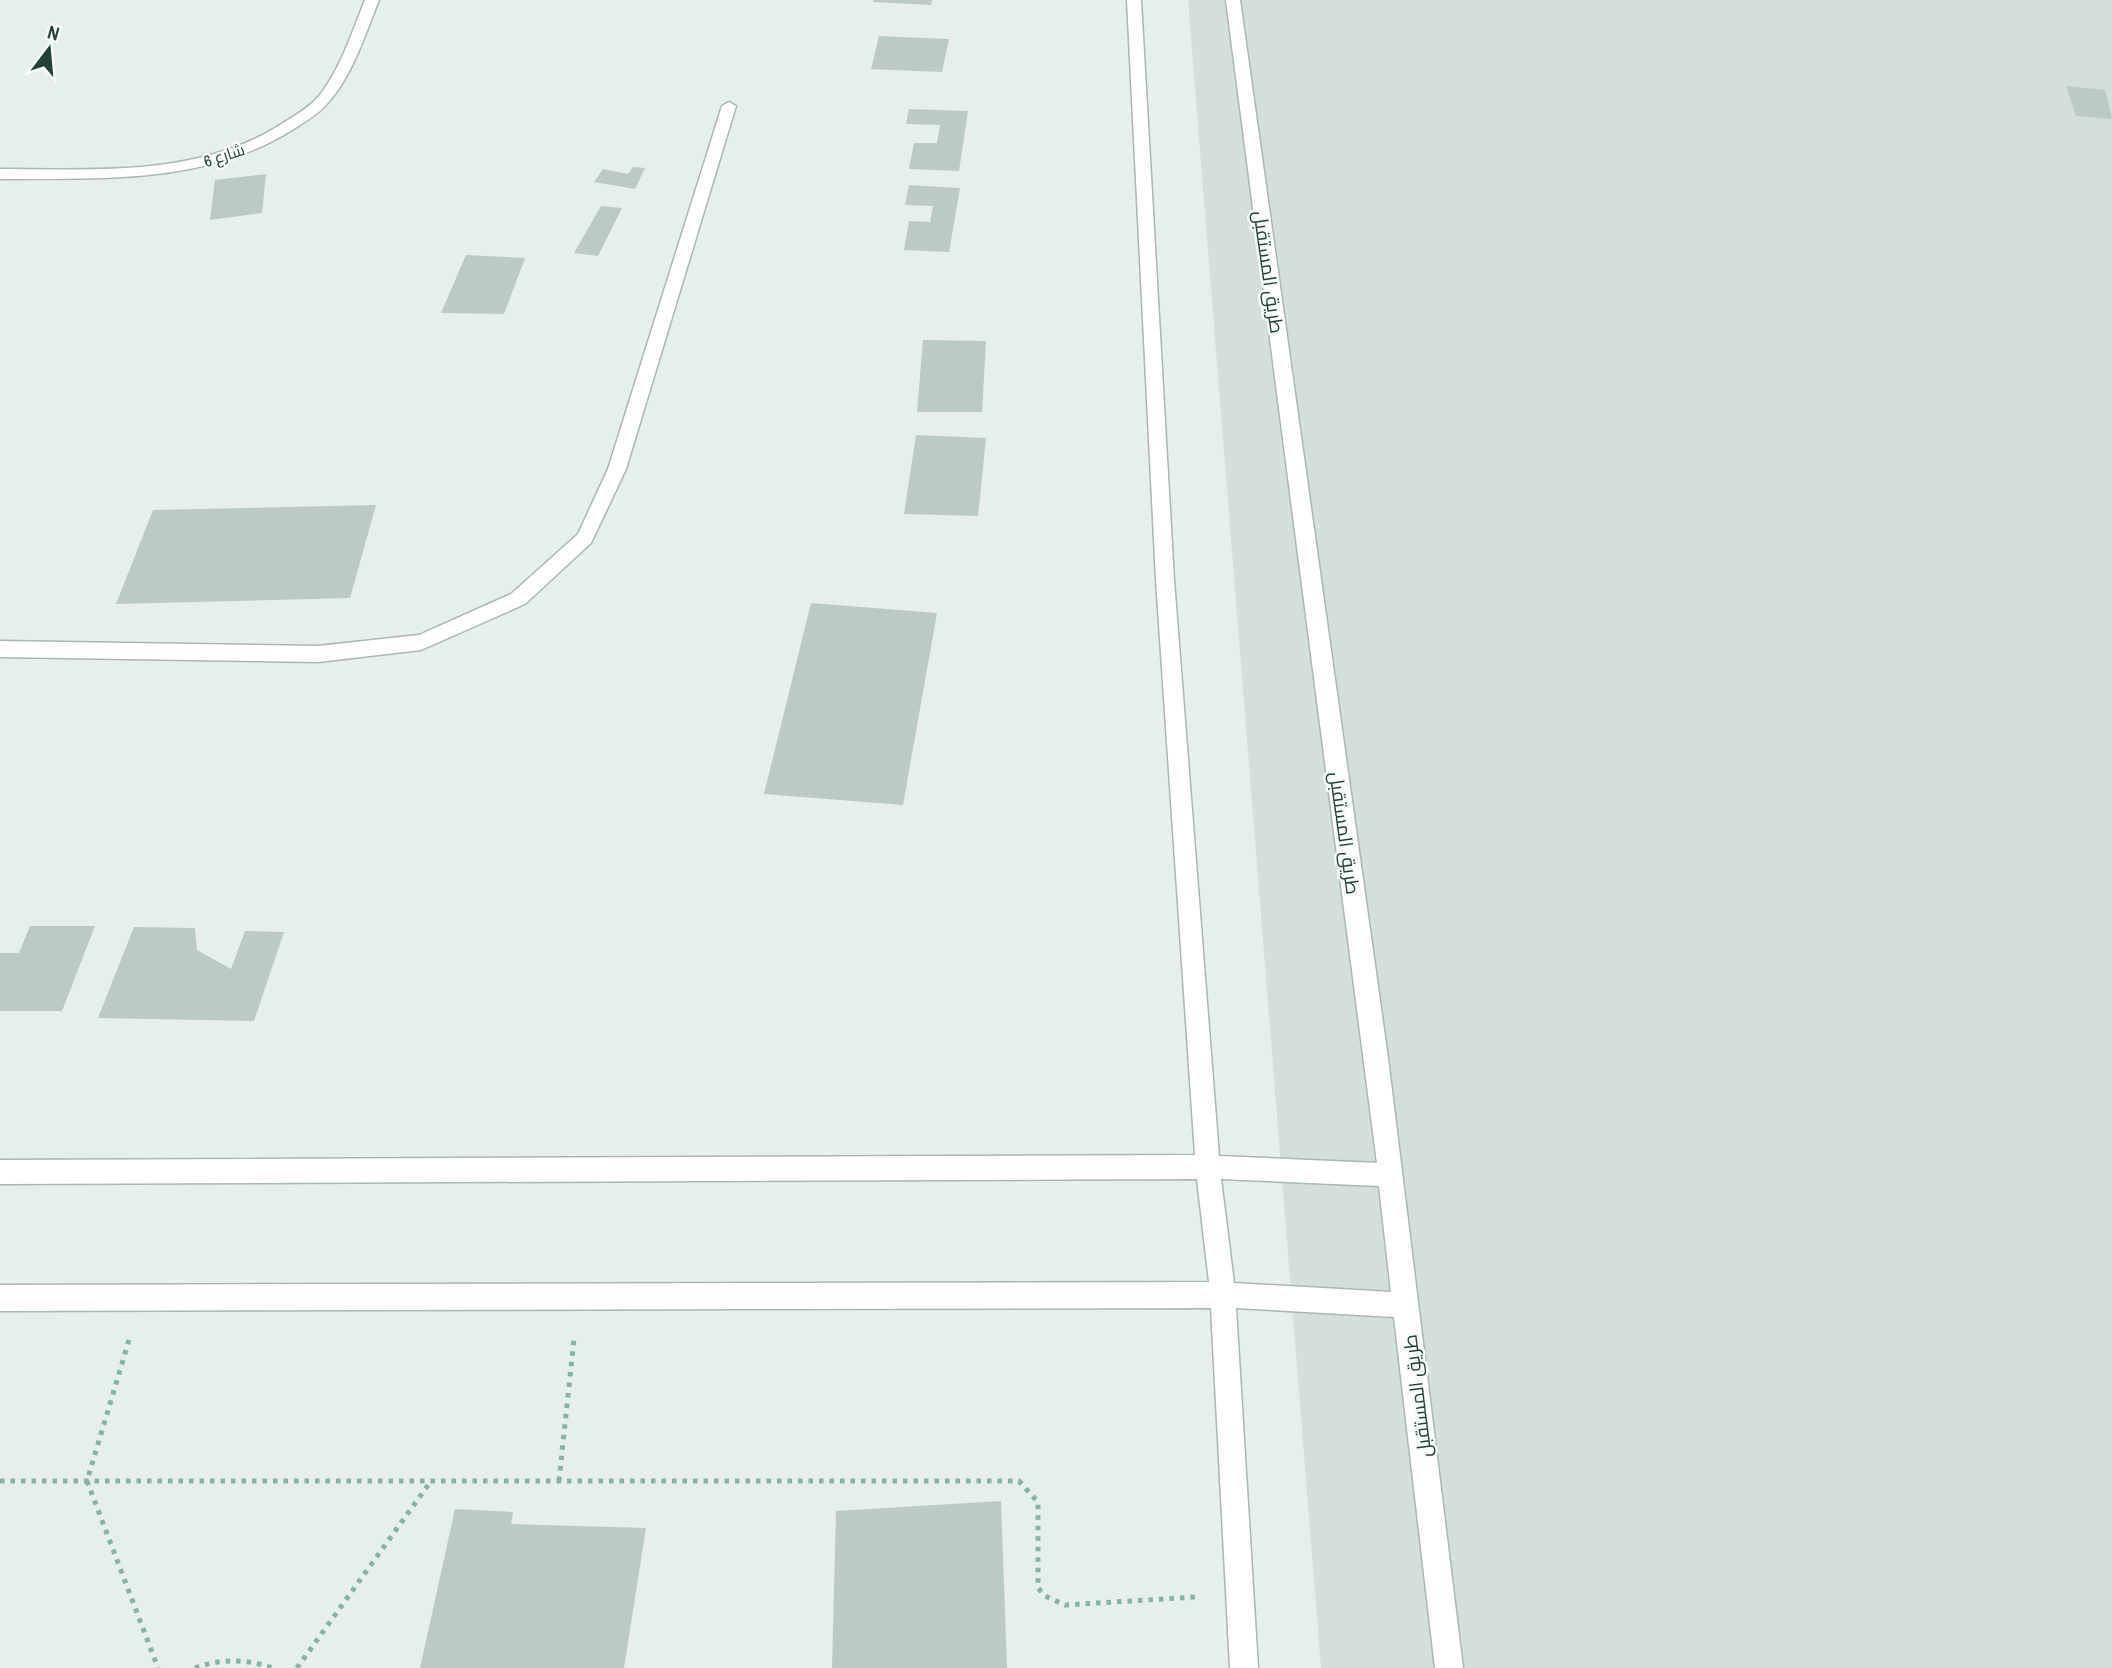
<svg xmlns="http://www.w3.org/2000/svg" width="2112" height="1668" font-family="'Archivo Narrow',Cairo,sans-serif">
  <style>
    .built { fill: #d4dfda }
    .building { fill: #bbcac4 }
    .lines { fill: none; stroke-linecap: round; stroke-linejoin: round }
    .minor-casing { stroke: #a8b8b2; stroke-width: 3 }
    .path { stroke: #86b3a5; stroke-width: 5; stroke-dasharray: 4.5 6; stroke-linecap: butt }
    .minor { fill: #fff; fill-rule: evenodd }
    .labels { text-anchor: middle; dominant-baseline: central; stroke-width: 5; stroke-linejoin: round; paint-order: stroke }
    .far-street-label { font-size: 16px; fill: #24423a; stroke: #f7fbf9 }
    .street-label { font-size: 19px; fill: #24423a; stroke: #f7fbf9 }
  </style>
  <rect width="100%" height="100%" fill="#e6efeb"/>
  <path class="built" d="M 1188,0 L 2112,0 L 2112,1668 L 1321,1668 Z"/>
  <g class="building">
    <path d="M 873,0 L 932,0 L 931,5 L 873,2 Z"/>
    <path d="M 879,36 L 949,39 L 942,72 L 871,69 Z"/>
    <path d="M 2066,86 L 2105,90 L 2112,119 L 2076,116 Z"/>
    <path d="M 909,109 L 968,111 L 959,171 L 909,169 L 914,143 L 937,143 L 940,125 L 906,124 Z"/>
    <path d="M 633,167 L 645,168 L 635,189 L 594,182 L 603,169 L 628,174 Z"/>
    <path d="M 266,174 L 262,213 L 210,220 L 215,180 Z"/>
    <path d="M 909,185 L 960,188 L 949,252 L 904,250 L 909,221 L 930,222 L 933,206 L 905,205 Z"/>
    <path d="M 601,206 L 622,208 L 598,256 L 574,253 Z"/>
    <path d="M 466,255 L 525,258 L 504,314 L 441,313 Z"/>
    <path d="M 923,340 L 986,341 L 982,412 L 917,412 Z"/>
    <path d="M 916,435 L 986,438 L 978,516 L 904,514 Z"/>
    <path d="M 376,505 L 350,598 L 116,604 L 153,510 Z"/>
    <path d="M 811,603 L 937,613 L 903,805 L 764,794 Z"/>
    <path d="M 30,926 L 95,926 L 62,1011 L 0,1011 L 0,953 L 19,953 Z"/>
    <path d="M 134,927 L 195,928 L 197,950 L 231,969 L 245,931 L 284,932 L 254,1021 L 98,1018 Z"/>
    <path d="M 1001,1501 L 1007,1668 L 832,1668 L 836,1511 Z"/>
    <path d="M 455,1509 L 513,1512 L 511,1524 L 646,1528 L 624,1668 L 420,1668 Z"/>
  </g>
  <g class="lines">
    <g class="minor-casing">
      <g id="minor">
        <path d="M 365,0 L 379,0 C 365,35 352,77 326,105 C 317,115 303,123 292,130 C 205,185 99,178 0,179 L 0,169 C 95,169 197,177 280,125 C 294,116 309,108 319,96 C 341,68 352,32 365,0 Z"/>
        <path d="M 1127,0 L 1141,0 L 1174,580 L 1219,1156 L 1377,1163 L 1226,0 L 1240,0 L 1388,1058 L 1463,1668 L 1435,1668 L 1394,1317 L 1236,1308 L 1258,1668 L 1230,1668 L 1211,1308 L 0,1311 L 0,1285 L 1209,1282 L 1197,1179 L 0,1184 L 0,1160 L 1195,1155 L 1156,580 ZM 1221,1179 L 1379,1186 L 1391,1292 L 1234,1283 Z"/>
        <path d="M 729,102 L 736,106 L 626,469 L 591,543 L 525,604 L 421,650 L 318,662 L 0,657 L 0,641 L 318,646 L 419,635 L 511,594 L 578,534 L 608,469 L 722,106 Z"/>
      </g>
    </g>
    <g class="path">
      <path d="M 129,1340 L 87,1481 L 158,1668"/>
      <path d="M 0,1481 L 1019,1481 L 1038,1502 L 1038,1588 L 1045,1596 L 1065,1605 L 1196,1597"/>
      <path d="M 559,1481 L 574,1339"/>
      <path d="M 195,1668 C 222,1658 246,1659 273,1668"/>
      <path d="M 297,1668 L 431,1481"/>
    </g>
    <use href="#minor" class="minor"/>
  </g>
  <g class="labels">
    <g class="far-street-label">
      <text transform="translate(224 155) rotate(-18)">شارع 6</text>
    </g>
    <g class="street-label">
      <text transform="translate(1269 272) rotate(82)">طريق المستقبل</text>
      <text transform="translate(1345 833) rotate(82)">طريق المستقبل</text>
      <text transform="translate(1417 1396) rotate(-97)">طريق المستقبل</text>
    </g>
  </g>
  <g transform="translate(49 49) rotate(16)" stroke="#f7fbf9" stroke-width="5" paint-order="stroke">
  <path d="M0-5L12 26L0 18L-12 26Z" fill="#24423a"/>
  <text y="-10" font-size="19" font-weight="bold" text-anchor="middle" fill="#24423a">N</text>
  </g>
</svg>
